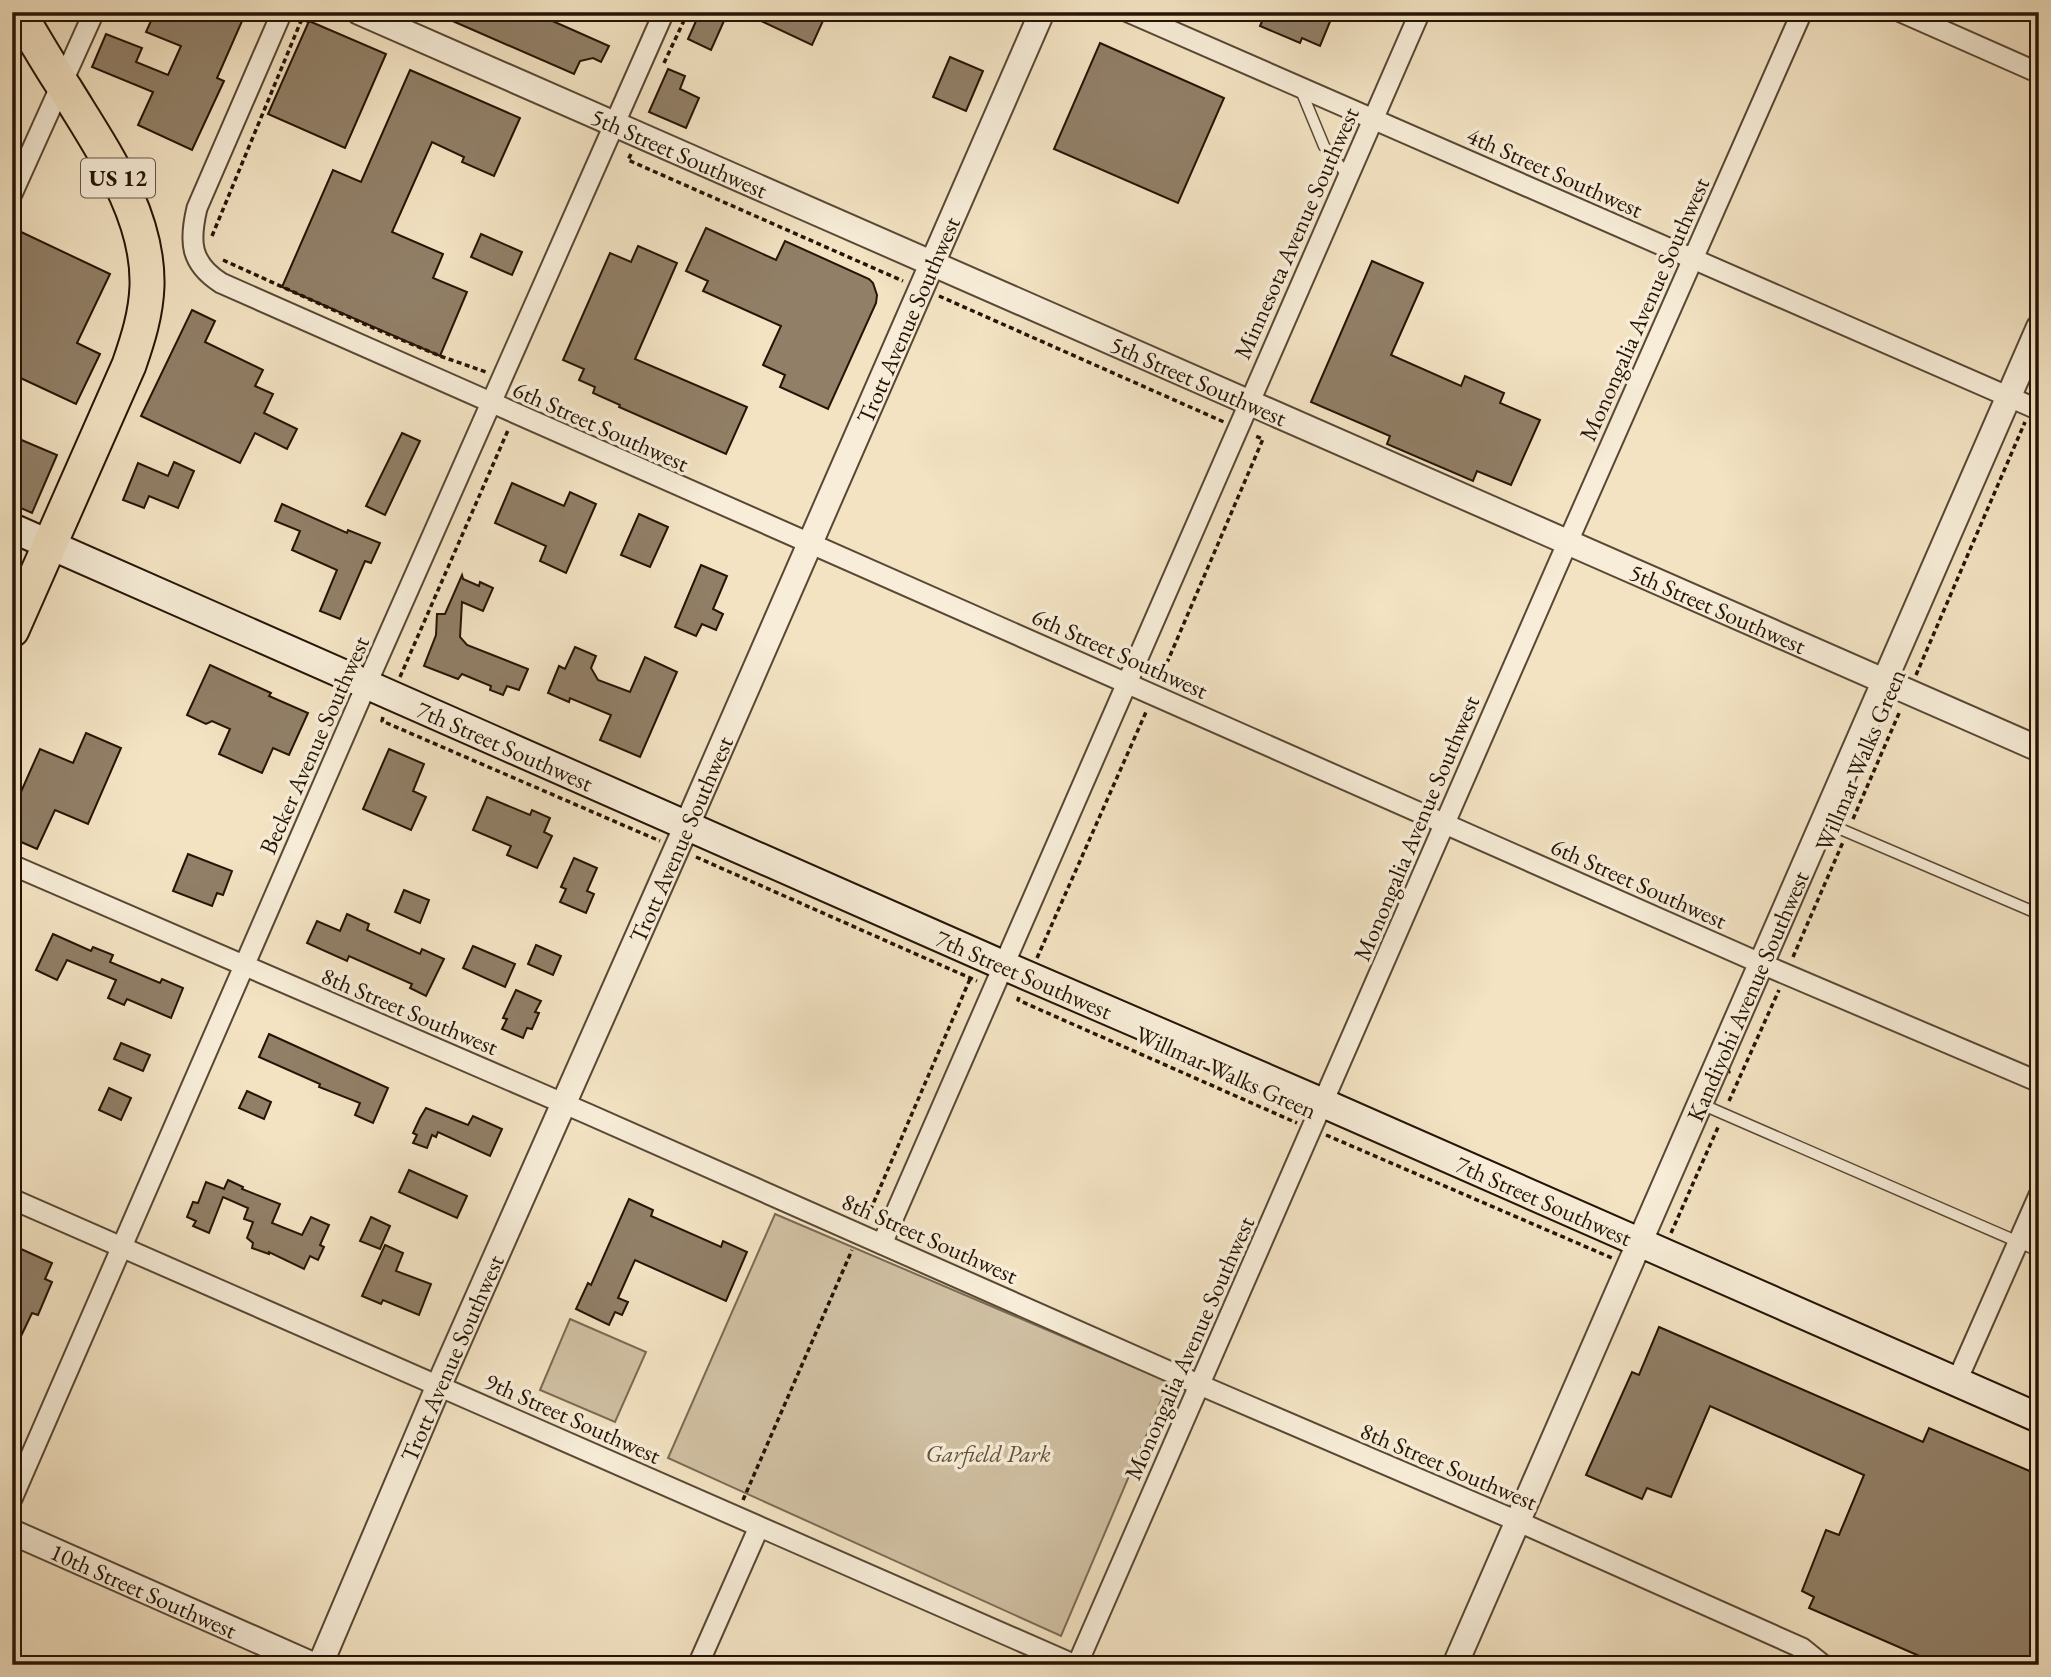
<svg xmlns="http://www.w3.org/2000/svg" width="2051" height="1677" font-family="'EB Garamond',serif">
  <style>
    .green { fill: #d0c0a3; stroke: #7b6a54; stroke-width: 2 }
    .building { fill: #917f67; stroke: #261304; stroke-width: 2 }
    .lines { fill: none; stroke-linecap: round; stroke-linejoin: round }
    .service-casing { stroke: #594734; stroke-width: 13 }
    .minor-casing { stroke: #594734; stroke-width: 23 }
    .tertiary-casing { stroke: #594734; stroke-width: 28 }
    .secondary-casing { stroke: #261304; stroke-width: 32 }
    .trunk-casing { stroke: #261304; stroke-width: 37 }
    .path { stroke: #261304; stroke-width: 3.5; stroke-dasharray: 5 3.5; stroke-linecap: butt }
    .service { stroke: #f7edd8; stroke-width: 10 }
    .minor { stroke: #f7edd8; stroke-width: 19 }
    .tertiary { stroke: #f7edd8; stroke-width: 24 }
    .secondary { stroke: #f7edd8; stroke-width: 28 }
    .trunk { stroke: #f3e3c3; stroke-width: 33 }
    .labels { text-anchor: middle; dominant-baseline: central; stroke-width: 7; stroke-linejoin: round; paint-order: stroke }
    .shield { fill: #f7edd8; stroke: #655444; stroke-width: 2 }
    .shield-label { font-size: 23px; font-weight: bold; fill: #261304 }
    .street-label { font-size: 24px; fill: #261304; stroke: #f7edd8 }
    .park-label { font-size: 24px; font-style: italic; fill: #62503c; stroke: #f7edd8 }
  </style>
  <rect width="100%" height="100%" fill="#f3e3c3"/>
  <filter id="stains"><feTurbulence type="fractalNoise" baseFrequency=".00286" numOctaves="4"/><feColorMatrix values="0 0 0 0 .2 0 0 0 0 .09 0 0 0 0 .02 0 0 0 .5 -.17"/></filter>
  <radialGradient id="worn" r=".72"><stop offset=".6" stop-color="#630" stop-opacity="0"/><stop offset="1" stop-color="#630" stop-opacity=".3"/></radialGradient>
  <g class="green">
    <path d="M 775,1214 L 1169,1382 L 1061,1636 L 668,1458 Z"/>
    <path d="M 570,1319 L 646,1352 L 615,1422 L 540,1390 Z"/>
  </g>
  <g class="building">
    <path d="M 155,12 L 246,12 L 217,78 L 224,81 L 192,150 L 138,125 L 153,92 L 92,67 L 106,34 L 142,48 L 136,62 L 168,75 L 181,46 L 146,32 Z"/>
    <path d="M 432,12 L 539,12 L 539,15 L 609,46 L 601,62 L 593,58 L 580,61 L 574,74 Z"/>
    <path d="M 700,12 L 728,12 L 711,50 L 688,39 Z"/>
    <path d="M 742,12 L 827,12 L 812,45 Z"/>
    <path d="M 1266,12 L 1334,12 L 1320,46 L 1302,38 L 1300,43 L 1260,26 Z"/>
    <path d="M 309,21 L 386,54 L 345,148 L 268,114 Z"/>
    <path d="M 1100,43 L 1224,98 L 1178,203 L 1054,149 Z"/>
    <path d="M 950,57 L 983,71 L 966,111 L 933,97 Z"/>
    <path d="M 668,69 L 685,76 L 680,89 L 699,98 L 686,128 L 649,112 Z"/>
    <path d="M 410,70 L 520,118 L 494,176 L 462,162 L 464,157 L 432,142 L 392,232 L 443,254 L 433,278 L 467,292 L 440,356 L 282,287 L 333,170 L 361,182 Z"/>
    <path d="M 706,228 L 776,260 L 785,241 L 869,279 L 873,283 L 877,295 L 876,303 L 828,409 L 780,387 L 785,375 L 763,365 L 781,326 L 703,291 L 708,281 L 686,271 Z"/>
    <path d="M 19,231 L 110,274 L 77,343 L 100,354 L 76,404 L 12,374 L 12,246 Z"/>
    <path d="M 481,234 L 522,252 L 512,275 L 471,257 Z"/>
    <path d="M 638,246 L 677,263 L 635,359 L 747,407 L 726,454 L 619,407 L 620,405 L 593,393 L 595,387 L 579,380 L 584,369 L 563,360 L 610,253 L 631,262 Z"/>
    <path d="M 1372,261 L 1423,283 L 1391,355 L 1461,386 L 1465,376 L 1504,393 L 1500,403 L 1540,420 L 1511,485 L 1477,471 L 1473,481 L 1387,444 L 1390,436 L 1311,402 Z"/>
    <path d="M 192,310 L 215,321 L 205,342 L 263,370 L 255,386 L 273,394 L 264,413 L 297,429 L 287,449 L 255,433 L 240,463 L 141,416 Z"/>
    <path d="M 402,433 L 420,441 L 385,515 L 366,506 Z"/>
    <path d="M 12,436 L 57,455 L 32,513 L 12,504 Z"/>
    <path d="M 174,462 L 194,471 L 178,508 L 149,496 L 144,508 L 123,500 L 138,463 L 168,476 Z"/>
    <path d="M 512,483 L 564,506 L 570,492 L 596,504 L 566,573 L 540,561 L 546,546 L 495,523 Z"/>
    <path d="M 282,504 L 347,533 L 348,530 L 380,543 L 371,563 L 365,561 L 340,619 L 320,611 L 337,570 L 292,550 L 300,531 L 275,521 Z"/>
    <path d="M 639,514 L 668,527 L 650,567 L 621,555 Z"/>
    <path d="M 701,565 L 727,576 L 713,609 L 723,614 L 716,630 L 702,624 L 696,636 L 675,627 Z"/>
    <path d="M 462,575 L 463,579 L 479,586 L 480,582 L 493,588 L 483,611 L 462,602 L 460,637 L 467,645 L 528,669 L 519,690 L 507,686 L 503,695 L 490,690 L 491,686 L 462,674 L 458,679 L 424,666 L 436,635 L 437,614 L 445,614 Z"/>
    <path d="M 575,647 L 596,656 L 591,668 L 598,680 L 630,692 L 645,657 L 677,672 L 640,757 L 600,740 L 611,715 L 570,698 L 569,702 L 548,693 L 559,666 L 565,669 Z"/>
    <path d="M 210,665 L 271,693 L 269,696 L 308,713 L 289,755 L 273,748 L 262,773 L 219,754 L 230,729 L 212,721 L 206,724 L 187,715 Z"/>
    <path d="M 86,733 L 121,748 L 88,824 L 55,810 L 37,849 L 12,838 L 12,812 L 40,749 L 73,763 Z"/>
    <path d="M 389,749 L 424,764 L 413,791 L 426,797 L 411,830 L 363,809 Z"/>
    <path d="M 487,797 L 530,815 L 532,810 L 550,818 L 544,832 L 552,836 L 537,868 L 507,855 L 511,846 L 473,830 Z"/>
    <path d="M 188,854 L 232,871 L 223,895 L 217,893 L 212,906 L 173,891 Z"/>
    <path d="M 574,858 L 597,868 L 587,891 L 594,894 L 586,913 L 560,902 L 566,889 L 561,887 Z"/>
    <path d="M 404,890 L 429,900 L 420,923 L 395,912 Z"/>
    <path d="M 347,914 L 369,924 L 367,930 L 420,954 L 422,949 L 444,959 L 426,996 L 410,988 L 412,984 L 349,956 L 347,961 L 307,943 L 317,921 L 340,931 Z"/>
    <path d="M 53,934 L 91,951 L 93,947 L 113,955 L 110,962 L 160,983 L 162,979 L 183,988 L 171,1018 L 127,999 L 124,1005 L 108,998 L 116,980 L 67,960 L 57,980 L 36,970 Z"/>
    <path d="M 536,945 L 561,956 L 553,975 L 528,964 Z"/>
    <path d="M 473,946 L 515,964 L 505,987 L 463,968 Z"/>
    <path d="M 516,990 L 541,1001 L 535,1012 L 539,1013 L 532,1029 L 527,1028 L 523,1038 L 502,1029 L 507,1019 L 503,1018 Z"/>
    <path d="M 269,1034 L 388,1088 L 373,1123 L 355,1115 L 360,1103 L 319,1087 L 320,1084 L 259,1057 Z"/>
    <path d="M 121,1043 L 150,1055 L 143,1071 L 114,1059 Z"/>
    <path d="M 109,1088 L 131,1098 L 121,1120 L 99,1110 Z"/>
    <path d="M 247,1091 L 271,1102 L 264,1119 L 239,1108 Z"/>
    <path d="M 426,1108 L 468,1125 L 473,1116 L 502,1129 L 490,1156 L 438,1132 L 436,1137 L 432,1135 L 427,1148 L 413,1143 L 417,1135 L 413,1133 L 420,1118 Z"/>
    <path d="M 409,1170 L 467,1196 L 457,1218 L 399,1192 Z"/>
    <path d="M 228,1180 L 243,1187 L 242,1189 L 280,1204 L 272,1223 L 302,1235 L 311,1217 L 329,1225 L 320,1245 L 324,1247 L 318,1260 L 310,1256 L 304,1269 L 269,1252 L 269,1254 L 252,1248 L 253,1243 L 247,1238 L 253,1222 L 244,1219 L 248,1208 L 223,1197 L 209,1233 L 193,1226 L 196,1221 L 187,1217 L 193,1202 L 198,1203 L 206,1182 L 224,1189 Z"/>
    <path d="M 629,1199 L 653,1210 L 651,1216 L 721,1247 L 723,1241 L 747,1252 L 726,1301 L 635,1260 L 618,1298 L 628,1302 L 622,1315 L 615,1312 L 609,1325 L 576,1309 L 588,1283 L 591,1285 Z"/>
    <path d="M 371,1217 L 390,1226 L 380,1249 L 360,1241 Z"/>
    <path d="M 385,1245 L 403,1253 L 396,1271 L 431,1284 L 419,1315 L 383,1300 L 381,1304 L 362,1296 Z"/>
    <path d="M 21,1249 L 52,1263 L 45,1279 L 52,1282 L 38,1315 L 32,1313 L 12,1355 L 12,1270 Z"/>
    <path d="M 1659,1327 L 1923,1442 L 1929,1428 L 2039,1475 L 2039,1665 L 1940,1665 L 1809,1608 L 1814,1597 L 1802,1591 L 1826,1530 L 1839,1535 L 1864,1475 L 1710,1406 L 1671,1497 L 1647,1488 L 1642,1499 L 1586,1475 L 1632,1372 L 1639,1375 Z"/>
  </g>
  <g class="lines">
    <g class="service-casing">
      <g id="service">
        <path d="M 1300,88 L 1324,146 L 1348,176"/>
        <path d="M 1824,822 L 2039,914"/>
        <path d="M 1701,1104 L 2039,1251"/>
      </g>
    </g>
    <g class="minor-casing">
      <g id="minor">
        <path d="M 282,12 L 197,208 C 189,242 190,263 221,283 L 1762,964 L 2039,1082"/>
        <path d="M 1128,12 L 2039,410"/>
        <path d="M 1901,12 L 2039,73"/>
        <path d="M 12,194 L 94,12"/>
        <path d="M 12,865 L 588,1114 L 1200,1385 L 1517,1521 L 1802,1648 L 1823,1665"/>
        <path d="M 12,1199 L 1075,1665"/>
        <path d="M 882,1244 L 1420,12"/>
        <path d="M 1956,1383 L 2039,1195"/>
        <path d="M 12,1499 L 372,672 L 664,12"/>
        <path d="M 698,1665 L 759,1527"/>
        <path d="M 1077,1665 L 1555,571 L 1802,12"/>
      </g>
    </g>
    <g class="tertiary-casing">
      <g id="tertiary">
        <path id="s1" d="M 359,12 L 2039,749"/>
        <path id="s2" d="M 12,1532 L 313,1665"/>
        <path id="s3" d="M 320,1665 L 439,1385 L 687,825 L 1042,12"/>
        <path id="s4" d="M 1455,1665 L 2039,327"/>
      </g>
    </g>
    <g class="secondary-casing">
      <g id="secondary">
        <path id="s5" d="M 12,528 L 1005,966 L 1323,1103 L 2039,1418"/>
      </g>
    </g>
    <g class="trunk-casing">
      <path id="trunk" d="M 12,630 L 129,365 C 138,339 146,314 147,286 C 149,214 102,149 66,90 C 49,65 34,38 18,12"/>
    </g>
    <g class="path">
      <path d="M 664,63 L 688,12"/>
      <path d="M 631,154 L 628,160 L 903,281"/>
      <path d="M 212,236 L 301,21 L 309,21 L 311,12"/>
      <path d="M 223,260 L 371,327 L 440,356 L 486,372"/>
      <path d="M 939,296 L 1224,422"/>
      <path d="M 519,386 L 525,389 L 521,398"/>
      <path d="M 1916,675 L 2025,422"/>
      <path d="M 400,677 L 509,428"/>
      <path d="M 1160,679 L 1263,439 L 1253,435"/>
      <path d="M 383,717 L 382,721 L 660,841"/>
      <path d="M 1853,819 L 1900,711"/>
      <path d="M 696,857 L 977,981"/>
      <path d="M 1793,957 L 1843,842"/>
      <path d="M 1037,958 L 1146,712"/>
      <path d="M 1019,997 L 1018,1000 L 1297,1123"/>
      <path d="M 1729,1101 L 1779,990"/>
      <path d="M 1326,1135 L 1612,1258"/>
      <path d="M 867,1218 L 970,979"/>
      <path d="M 1671,1233 L 1719,1125"/>
      <path d="M 743,1500 L 852,1250"/>
    </g>
    <use href="#service" class="service"/>
    <use href="#minor" class="minor"/>
    <use href="#tertiary" class="tertiary"/>
    <use href="#secondary" class="secondary"/>
    <use href="#trunk" class="trunk"/>
  </g>
  <g class="labels">
    <rect class="shield" x="81" y="158.5" width="74" height="39" rx="5"/>
    <g class="shield-label">
      <text x="118" y="178">US 12</text>
    </g>
    <g class="street-label">
      <text stroke="none"><textPath href="#s1" startOffset="350">5th Street Southwest</textPath></text>
      <text transform="translate(1555 172) rotate(24)">4th Street Southwest</text>
      <text transform="translate(1296 233) rotate(-66)">Minnesota Avenue Southwest</text>
      <text transform="translate(1644 309) rotate(-66)">Monongalia Avenue Southwest</text>
      <text stroke="none"><textPath href="#s3" startOffset="1468">Trott Avenue Southwest</textPath></text>
      <text stroke="none"><textPath href="#s1" startOffset="917">5th Street Southwest</textPath></text>
      <text transform="translate(601 426) rotate(24)">6th Street Southwest</text>
      <text stroke="none"><textPath href="#s1" startOffset="1484">5th Street Southwest</textPath></text>
      <text transform="translate(1120 653) rotate(24)">6th Street Southwest</text>
      <text transform="translate(314 745) rotate(-66)">Becker Avenue Southwest</text>
      <text stroke="none"><textPath href="#s5" startOffset="539">7th Street Southwest</textPath></text>
      <text transform="translate(1860 760) rotate(-67)">Willmar Walks Green</text>
      <text transform="translate(1416 828) rotate(-67)">Monongalia Avenue Southwest</text>
      <text stroke="none"><textPath href="#s3" startOffset="901">Trott Avenue Southwest</textPath></text>
      <text transform="translate(1639 883) rotate(24)">6th Street Southwest</text>
      <text stroke="none"><textPath href="#s5" startOffset="1106">7th Street Southwest</textPath></text>
      <text stroke="none"><textPath href="#s4" startOffset="730">Kandiyohi Avenue Southwest</textPath></text>
      <text transform="translate(410 1011) rotate(23)">8th Street Southwest</text>
      <text transform="translate(1226 1072) rotate(24)">Willmar Walks Green</text>
      <text stroke="none"><textPath href="#s5" startOffset="1673">7th Street Southwest</textPath></text>
      <text transform="translate(930 1238) rotate(24)">8th Street Southwest</text>
      <text transform="translate(1189 1348) rotate(-66)">Monongalia Avenue Southwest</text>
      <text stroke="none"><textPath href="#s3" startOffset="334">Trott Avenue Southwest</textPath></text>
      <text transform="translate(573 1418) rotate(24)">9th Street Southwest</text>
      <text transform="translate(1449 1466) rotate(23)">8th Street Southwest</text>
      <text stroke="none"><textPath href="#s2" startOffset="144">10th Street Southwest</textPath></text>
    </g>
    <g class="park-label">
      <text x="988" y="1453">Garfield Park</text>
    </g>
  </g>
  <rect width="2051" height="1677" fill="none" stroke="#f3e3c3" stroke-width="42"/>
  <rect x="14" y="14" width="2023" height="1649" fill="none" stroke="#261304" stroke-width="3.5"/>
  <rect x="21" y="21" width="2009" height="1635" fill="none" stroke="#261304" stroke-width="2"/>
  <rect width="100%" height="100%" filter="url(#stains)"/>
  <rect width="100%" height="100%" fill="url(#worn)"/>
</svg>
